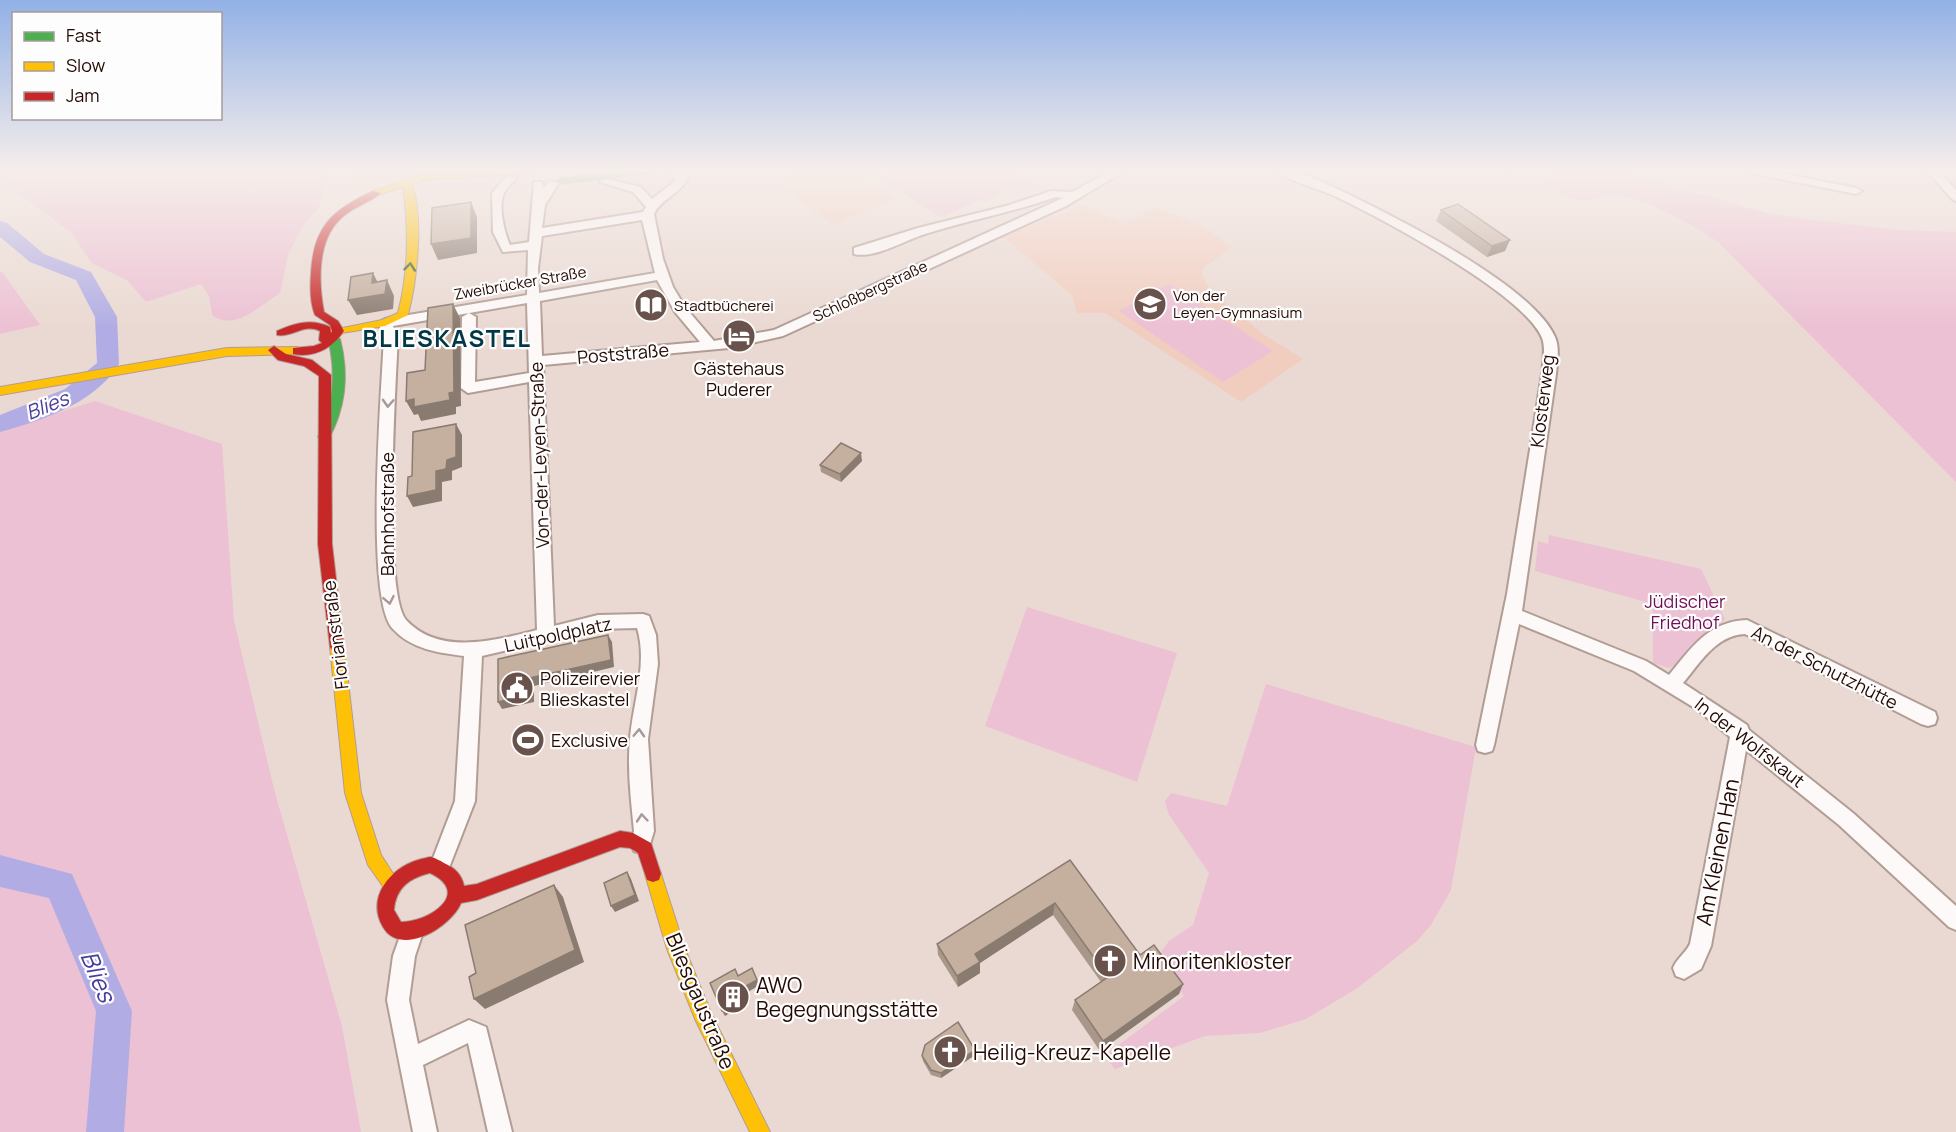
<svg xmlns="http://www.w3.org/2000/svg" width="1956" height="1132" font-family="Manrope,sans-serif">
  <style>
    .built { fill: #f1cdbf }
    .green { fill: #ecc1d3 }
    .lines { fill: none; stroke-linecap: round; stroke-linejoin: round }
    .river { fill: #b1ade4; fill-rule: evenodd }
    .street-casing { stroke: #b29d95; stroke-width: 4 }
    .fast-casing { stroke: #b29d95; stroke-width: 2 }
    .slow-casing { stroke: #b29d95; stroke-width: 2 }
    .jam-casing { stroke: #b29d95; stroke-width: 2 }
    .street { fill: #fcf9f8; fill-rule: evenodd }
    .fast { fill: #4caf50; fill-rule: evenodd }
    .slow { fill: #ffc107; fill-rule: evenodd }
    .jam { fill: #c62828; fill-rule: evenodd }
    .wall { fill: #a9978a }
    .shaded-wall { fill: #8a7b70 }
    .building { fill: #c5b0a0; stroke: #8a7b70; stroke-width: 1.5 }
    .oneway { stroke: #385c29 }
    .oneway2 { stroke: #a69996 }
    .labels { text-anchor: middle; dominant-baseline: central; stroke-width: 4.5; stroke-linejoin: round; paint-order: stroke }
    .far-street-label { font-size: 15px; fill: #240902; stroke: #fdfdfd }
    .far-poi-label { font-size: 15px; fill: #240902; stroke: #fdfdfd; text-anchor: start }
    .street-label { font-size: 18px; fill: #240902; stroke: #fdfdfd }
    .poi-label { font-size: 18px; fill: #240902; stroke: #fdfdfd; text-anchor: start }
    .park-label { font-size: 18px; fill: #700d56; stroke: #fdfdfd }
    .water-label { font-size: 20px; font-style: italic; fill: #463d9c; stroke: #fdfdfd }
    .near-street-label { font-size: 21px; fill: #240902; stroke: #fdfdfd }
    .near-poi-label { font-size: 21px; fill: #240902; stroke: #fdfdfd; text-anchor: start }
    .district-label { font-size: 24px; font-weight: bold; letter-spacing: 1.5px; fill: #003847; stroke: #fdfdfd }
    .near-water-label { font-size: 24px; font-style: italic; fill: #463d9c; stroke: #fdfdfd }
  </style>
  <rect width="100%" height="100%" fill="#ead9d2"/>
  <g class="built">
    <path d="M 351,170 L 487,170 L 446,172 L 351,188 Z"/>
    <path d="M 797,170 L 879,170 L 863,177 L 895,198 L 833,225 L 780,187 L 787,184 L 785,180 Z"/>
    <path d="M 1083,206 L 1123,224 L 1156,208 L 1204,227 L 1219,237 L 1231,248 L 1203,268 L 1202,276 L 1212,292 L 1263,334 L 1303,359 L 1241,402 L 1105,313 L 1077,313 L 1072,295 L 1003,237 Z"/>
  </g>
  <g class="green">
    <path d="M 0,170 L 324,170 L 320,206 L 303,226 L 288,255 L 280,293 C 261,305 234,332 212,315 L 209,296 L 201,284 L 146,302 L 128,281 L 92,263 L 71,233 L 0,179 Z"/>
    <path d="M 897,170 L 1010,170 L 1028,181 L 984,202 L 980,200 L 941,217 L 874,175 L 879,173 L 884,176 Z"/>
    <path d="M 1561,170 L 1614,170 L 1766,213 L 1796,218 L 1899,230 L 1956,232 L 1956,482 L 1718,242 C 1693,225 1643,196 1613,195 C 1603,194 1592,201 1582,200 C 1570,200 1558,191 1548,185 L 1553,174 Z"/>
    <path d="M 0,271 L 3,273 L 40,325 L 0,334 Z"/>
    <path d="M 1169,284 L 1273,351 L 1223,382 L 1119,311 Z"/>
    <path d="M 95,401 L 222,444 L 234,621 L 275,793 L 342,1026 L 361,1132 L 0,1132 L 0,431 Z"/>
    <path d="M 1549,535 L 1701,569 L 1725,619 L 1679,663 L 1669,668 L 1653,663 L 1653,604 L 1535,571 L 1538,541 L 1548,544 Z"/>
    <path d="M 1027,607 L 1177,653 L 1137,782 L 985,726 Z"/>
    <path d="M 1266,684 L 1476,747 L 1451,890 L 1431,925 L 1417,941 L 1356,989 L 1306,1019 L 1260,1033 L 1205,1036 L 1115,1069 L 1104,1056 L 1184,996 L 1157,957 L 1169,941 L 1193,925 L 1209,873 L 1169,815 L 1165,801 L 1171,793 L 1227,806 Z"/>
  </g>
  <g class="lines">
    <g class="river">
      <path d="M 0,221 L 7,223 L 44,254 L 91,272 L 117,317 L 119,364 C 94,404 43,420 0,432 L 0,415 L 65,389 L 97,363 L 95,317 L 76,280 L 30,262 L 0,237 Z"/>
      <path d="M 0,855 L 72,874 L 132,1011 L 124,1132 L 86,1132 L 96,1011 L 49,898 L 0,887 Z"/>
    </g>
    <g class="street-casing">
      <g id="street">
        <path d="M 669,170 L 681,170 L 688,178 C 680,194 661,199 654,214 L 663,259 L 673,287 L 685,307 L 714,341 L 774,330 L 1063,198 L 1056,197 C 1013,212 969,220 925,234 C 905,240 875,259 854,254 L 854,248 L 918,228 L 1006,206 L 1051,191 L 1072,192 L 1112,170 L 1126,170 L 1066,206 L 783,336 L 729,348 L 543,365 L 554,626 L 598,615 L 643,614 L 649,616 L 656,635 L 658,664 L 648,739 L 654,831 L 648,851 L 641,853 L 634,851 L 631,844 L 634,831 C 631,800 627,769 630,738 C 633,702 648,664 637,628 L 598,629 L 482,656 L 475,801 L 447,873 L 440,876 L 433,873 L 430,866 L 455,801 L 464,656 C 439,653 411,649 393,629 C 364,600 382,384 384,336 L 378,323 L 385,319 L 527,295 L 528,250 L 503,252 L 493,232 L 492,193 L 507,176 L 517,178 C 513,183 506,187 504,193 C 498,206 504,232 510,245 L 529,242 L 534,182 L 542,182 L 544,188 L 549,181 L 559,183 L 545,205 L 542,228 L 643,212 L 646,207 L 633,192 L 600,182 L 606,179 L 641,187 L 652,199 L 674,182 L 676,178 ZM 642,220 L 655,273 L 539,293 L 538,268 L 542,236 ZM 657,280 L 675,312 L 700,342 L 542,356 L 540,301 ZM 527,303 L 529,373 L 475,382 L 476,317 L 469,313 L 462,317 L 461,388 L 468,393 L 529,382 L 537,630 C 496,640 441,656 407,621 C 382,597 396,380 398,336 L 393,326 Z"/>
        <path d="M 1274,170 L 1290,170 L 1309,176 C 1367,202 1531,281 1555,337 C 1560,348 1557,363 1556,374 L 1522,611 L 1646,661 L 1669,675 C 1691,648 1709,621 1747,620 L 1935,712 L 1937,718 L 1935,724 L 1928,726 L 1921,724 L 1745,634 C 1716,635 1700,663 1683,683 L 1747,725 L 1749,730 L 1853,813 L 1956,906 L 1956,930 L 1949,927 L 1839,825 L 1746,750 L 1711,946 L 1701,969 L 1684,979 L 1676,976 L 1673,968 C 1677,958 1685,954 1690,944 L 1730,737 L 1698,710 L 1634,671 L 1519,624 L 1494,745 L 1492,751 L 1485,753 L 1478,751 L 1476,745 L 1507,594 L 1542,374 C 1543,363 1546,348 1542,338 C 1523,293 1382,219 1337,197 C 1322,190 1284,179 1274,170 Z"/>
        <path d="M 1502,170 L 1515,170 L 1509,173 Z"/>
        <path d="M 1745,170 L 1767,170 L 1856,188 L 1862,191 L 1856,194 L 1751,173 Z"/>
        <path d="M 1926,170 L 1938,170 L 1956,190 L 1956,201 L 1952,199 Z"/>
        <path d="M 412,922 L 420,925 L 423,932 L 415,956 L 409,1000 L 418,1044 L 469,1020 L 486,1027 L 512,1132 L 488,1132 L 468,1043 L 423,1065 L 437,1132 L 413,1132 L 387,1000 L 393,956 L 404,925 Z"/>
      </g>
    </g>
    <g class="fast-casing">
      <g id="fast">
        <path d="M 629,170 L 655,170 L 650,173 L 561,184 L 556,181 L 561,178 Z"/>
        <path d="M 334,336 L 340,339 C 349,374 346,408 328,440 L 324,441 L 318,437 C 333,404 337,374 328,339 Z"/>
      </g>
    </g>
    <g class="slow-casing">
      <g id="slow">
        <path d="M 492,170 L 537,170 L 532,173 L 425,180 L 412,184 C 424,219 417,280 408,315 L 385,326 L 323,336 L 323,332 L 382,320 L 398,313 C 409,271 409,230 403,187 L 376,196 L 371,193 L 373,191 L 424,174 Z"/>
        <path d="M 297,347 L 303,351 L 301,354 L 227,356 L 0,395 L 0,387 L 227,348 Z"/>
        <path d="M 337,641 L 342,643 L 344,647 L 361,793 L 381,855 L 401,886 L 399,892 L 393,894 L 387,892 L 368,865 L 345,793 L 330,647 L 332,643 Z"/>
        <path d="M 653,866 L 659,868 L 661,874 L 685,949 L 711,1013 L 770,1132 L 750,1132 L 695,1019 L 667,949 L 645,874 L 647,868 Z"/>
      </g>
    </g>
    <g class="jam-casing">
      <g id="jam">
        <path d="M 373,191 L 381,193 C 371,202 356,206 345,215 C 317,236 318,280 324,312 L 338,321 L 344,331 C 331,349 315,358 293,354 L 293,348 L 314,346 L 322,343 L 319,340 L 320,331 C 304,323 292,338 277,335 L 277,331 C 295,323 311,318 330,327 L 331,333 L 332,331 L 330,325 L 315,315 C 310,303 310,287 311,274 C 313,227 332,210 373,191 Z"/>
        <path d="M 274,346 L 286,354 L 312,360 L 331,375 L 332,544 L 344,647 L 342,651 L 337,653 L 332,651 L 330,647 L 318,544 L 319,376 L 304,366 L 278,360 L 268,350 Z"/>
        <path d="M 620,831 L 633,833 L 651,843 L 661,874 L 659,880 L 653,882 L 647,880 L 638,853 L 630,848 L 620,847 L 477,900 L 461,903 C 451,927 401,958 383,927 C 366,898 390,868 418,860 C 422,859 428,857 431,857 C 435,858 441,861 444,863 C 455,868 462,875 464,886 L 477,884 ZM 430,873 C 472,893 430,922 401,922 L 394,910 C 396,887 410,878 430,873 Z"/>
      </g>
    </g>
    <use href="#street" class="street"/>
    <use href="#fast" class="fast"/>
    <use href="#slow" class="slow"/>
    <use href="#jam" class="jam"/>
  </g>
  <g class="wall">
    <path d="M 1051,170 L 1070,170 L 1063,171 Z"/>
    <path d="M 1441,210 L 1505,251 L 1487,257 L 1436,221 Z"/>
    <path d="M 862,461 L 841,482 L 821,472 L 820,465 Z"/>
    <path d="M 1070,860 L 1140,955 L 1183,984 L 1179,994 L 1100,1051 L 1072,1010 L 1075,1000 L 1101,982 L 1053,915 L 980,963 L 980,973 L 958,987 L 938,955 L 937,944 Z"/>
    <path d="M 975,1055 L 941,1078 L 931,1075 L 923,1061 L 922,1056 Z"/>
  </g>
  <g class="shaded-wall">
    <path d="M 471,202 L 477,217 L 477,253 L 438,260 L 431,244 Z"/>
    <path d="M 1510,240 L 1505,251 L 1487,257 L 1492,246 Z"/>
    <path d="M 373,273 L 381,289 L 387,280 L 394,296 L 393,309 L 357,315 L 348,300 L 372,283 Z"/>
    <path d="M 453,304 L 460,318 L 461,406 L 456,407 L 456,414 L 421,421 L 418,414 L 414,415 L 406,401 L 449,393 Z"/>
    <path d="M 456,424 L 462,435 L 462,467 L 452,471 L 452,480 L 442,482 L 442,501 L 413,507 L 407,496 L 436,471 Z"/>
    <path d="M 861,453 L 862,461 L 841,482 L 840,474 Z"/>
    <path d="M 608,635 L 612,642 L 614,667 L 534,686 L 534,702 L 502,709 L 498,702 L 529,678 Z"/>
    <path d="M 627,872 L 631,879 L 639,901 L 615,912 L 611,906 Z"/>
    <path d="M 554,885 L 563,897 L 584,962 L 485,1009 L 474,999 Z"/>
    <path d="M 1055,903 L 1053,915 L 980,963 L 980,973 L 958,987 L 957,976 L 975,954 Z"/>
    <path d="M 757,980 L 760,985 L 746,993 L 744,987 Z"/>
    <path d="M 1183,984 L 1179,994 L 1100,1051 L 1103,1041 Z"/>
    <path d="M 748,996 L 750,1001 L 725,1016 L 722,1011 Z"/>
    <path d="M 975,1050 L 975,1055 L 941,1078 L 941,1073 Z"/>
  </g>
  <g class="building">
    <path d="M 471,202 L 471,238 L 431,244 L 432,208 Z"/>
    <path d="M 1458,204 L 1510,240 L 1492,246 L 1441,210 Z"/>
    <path d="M 373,273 L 372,283 L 387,280 L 385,294 L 348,300 L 351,277 Z"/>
    <path d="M 453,304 L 454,392 L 449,393 L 450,400 L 414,407 L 414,399 L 406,401 L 407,373 L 425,370 L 428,308 Z"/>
    <path d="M 456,424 L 456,457 L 447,460 L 446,469 L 436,471 L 436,490 L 407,496 L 408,477 L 412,476 L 413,432 Z"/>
    <path d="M 841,443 L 861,453 L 840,474 L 820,465 Z"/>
    <path d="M 608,635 L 611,660 L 529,678 L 530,694 L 498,702 L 498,659 Z"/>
    <path d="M 1070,860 L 1140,955 L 1154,945 L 1183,984 L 1103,1041 L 1075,1000 L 1108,977 L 1055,903 L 975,954 L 980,962 L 957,976 L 937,944 Z"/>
    <path d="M 627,872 L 635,895 L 611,906 L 604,883 Z"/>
    <path d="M 554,885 L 575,950 L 474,999 L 469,977 L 476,973 L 465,925 Z"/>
    <path d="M 752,968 L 757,980 L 744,987 L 748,996 L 722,1011 L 710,983 L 735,969 L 738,976 Z"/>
    <path d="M 958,1022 L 975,1050 L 941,1073 L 931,1070 L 922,1056 L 925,1045 Z"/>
  </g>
  <defs><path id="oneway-chevron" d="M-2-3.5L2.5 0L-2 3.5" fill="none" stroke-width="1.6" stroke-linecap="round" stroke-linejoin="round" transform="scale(1.5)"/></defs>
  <use class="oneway" href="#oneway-chevron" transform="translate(410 267) rotate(-84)"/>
  <g class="oneway2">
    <use href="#oneway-chevron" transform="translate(388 403) rotate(93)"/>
    <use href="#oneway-chevron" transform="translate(389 600) rotate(79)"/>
    <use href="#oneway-chevron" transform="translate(639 733) rotate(-87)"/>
    <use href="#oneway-chevron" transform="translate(642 818) rotate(-95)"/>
  </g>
  <linearGradient id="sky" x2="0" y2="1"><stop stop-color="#92b1e6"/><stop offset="0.52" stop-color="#f6eeeb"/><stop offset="1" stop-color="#f6eeeb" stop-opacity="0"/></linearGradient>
  <rect width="1956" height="328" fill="url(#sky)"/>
  <defs>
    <g id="school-disc" transform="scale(1.725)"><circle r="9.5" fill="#69524b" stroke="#fdfdfd"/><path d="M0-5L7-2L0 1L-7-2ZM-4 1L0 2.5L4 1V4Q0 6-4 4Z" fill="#fff"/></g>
    <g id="library-disc" transform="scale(1.725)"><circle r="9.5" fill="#69524b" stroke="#fdfdfd"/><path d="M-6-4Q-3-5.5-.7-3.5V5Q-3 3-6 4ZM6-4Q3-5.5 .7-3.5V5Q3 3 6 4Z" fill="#fff"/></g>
    <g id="hotel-disc" transform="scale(1.725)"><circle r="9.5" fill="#69524b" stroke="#fdfdfd"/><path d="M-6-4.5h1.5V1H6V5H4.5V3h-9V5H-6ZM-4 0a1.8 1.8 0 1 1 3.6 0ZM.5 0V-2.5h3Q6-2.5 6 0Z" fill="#fff"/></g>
    <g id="civic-disc" transform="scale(1.725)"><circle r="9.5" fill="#69524b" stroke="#fdfdfd"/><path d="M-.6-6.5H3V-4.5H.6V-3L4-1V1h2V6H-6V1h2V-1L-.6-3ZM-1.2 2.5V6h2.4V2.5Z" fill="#fff"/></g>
    <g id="stadium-disc" transform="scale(1.725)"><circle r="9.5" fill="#69524b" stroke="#fdfdfd"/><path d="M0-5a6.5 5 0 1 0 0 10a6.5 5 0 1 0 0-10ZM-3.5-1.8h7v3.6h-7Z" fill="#fff"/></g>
    <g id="church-disc" transform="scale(1.725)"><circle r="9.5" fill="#69524b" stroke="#fdfdfd"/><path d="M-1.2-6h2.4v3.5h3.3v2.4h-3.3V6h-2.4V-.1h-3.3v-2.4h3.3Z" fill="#fff"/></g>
    <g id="building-disc" transform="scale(1.725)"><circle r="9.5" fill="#69524b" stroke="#fdfdfd"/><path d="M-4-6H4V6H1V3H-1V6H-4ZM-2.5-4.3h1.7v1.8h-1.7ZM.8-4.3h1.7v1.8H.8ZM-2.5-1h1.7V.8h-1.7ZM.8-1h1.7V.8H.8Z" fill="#fff"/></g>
  </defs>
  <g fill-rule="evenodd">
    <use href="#school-disc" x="1150" y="304"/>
    <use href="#library-disc" x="651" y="305"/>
    <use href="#hotel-disc" x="739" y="336"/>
    <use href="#civic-disc" x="517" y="688"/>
    <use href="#stadium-disc" x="528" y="740"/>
    <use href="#church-disc" x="1110" y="961"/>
    <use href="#building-disc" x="733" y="997"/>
    <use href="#church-disc" x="950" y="1052"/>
  </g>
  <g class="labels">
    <g class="far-street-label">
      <text transform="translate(520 283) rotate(-10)">Zweibrücker Straße</text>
      <text transform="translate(870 291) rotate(-25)">Schloßbergstraße</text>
    </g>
    <g class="far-poi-label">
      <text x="1173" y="295">Von der<tspan x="1173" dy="17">Leyen-Gymnasium</tspan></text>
      <text x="674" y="305">Stadtbücherei</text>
    </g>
    <g class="street-label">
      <text transform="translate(623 353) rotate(-5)">Poststraße</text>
      <text transform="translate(1542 401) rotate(-83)">Klosterweg</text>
      <text transform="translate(539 455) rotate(-92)">Von-der-Leyen-Straße</text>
      <text transform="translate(387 514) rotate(-90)">Bahnhofstraße</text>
      <text transform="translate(558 634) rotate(-12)">Luitpoldplatz</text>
      <text transform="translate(335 635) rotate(-97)">Florianstraße</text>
      <text transform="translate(1825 667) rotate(27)">An der Schutzhütte</text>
      <text transform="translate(1750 742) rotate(38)">In der Wolfskaut</text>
    </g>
    <g class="poi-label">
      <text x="739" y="368" text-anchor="middle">Gästehaus<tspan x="739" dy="21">Puderer</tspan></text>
      <text x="540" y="678">Polizeirevier<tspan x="540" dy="21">Blieskastel</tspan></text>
      <text x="551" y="740">Exclusive</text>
    </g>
    <g class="park-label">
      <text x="1685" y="601">Jüdischer<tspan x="1685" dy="21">Friedhof</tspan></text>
    </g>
    <g class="water-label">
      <text transform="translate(47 405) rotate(-22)">Blies</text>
    </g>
    <g class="near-street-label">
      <text transform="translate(1717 852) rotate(-79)">Am Kleinen Han</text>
      <text transform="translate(701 1001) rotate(67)">Bliesgaustraße</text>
    </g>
    <g class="near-poi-label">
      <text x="1133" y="961">Minoritenkloster</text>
      <text x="756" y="985">AWO<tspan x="756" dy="24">Begegnungsstätte</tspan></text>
      <text x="973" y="1052">Heilig-Kreuz-Kapelle</text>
    </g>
    <g class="district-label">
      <text x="447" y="337">BLIESKASTEL</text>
    </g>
    <g class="near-water-label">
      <text transform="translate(99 976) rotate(67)">Blies</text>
    </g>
  </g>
  <rect x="12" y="12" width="210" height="108" fill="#fdfdfd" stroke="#a69b99" stroke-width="1.5"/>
  <rect x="24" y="32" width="30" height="9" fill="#4caf50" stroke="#a69b99" stroke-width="1.5"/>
  <text x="66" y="42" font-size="18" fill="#240902">Fast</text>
  <rect x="24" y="62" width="30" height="9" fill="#ffc107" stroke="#a69b99" stroke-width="1.5"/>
  <text x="66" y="72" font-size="18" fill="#240902">Slow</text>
  <rect x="24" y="92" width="30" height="9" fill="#c62828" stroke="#a69b99" stroke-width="1.5"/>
  <text x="66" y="102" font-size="18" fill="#240902">Jam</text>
</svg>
